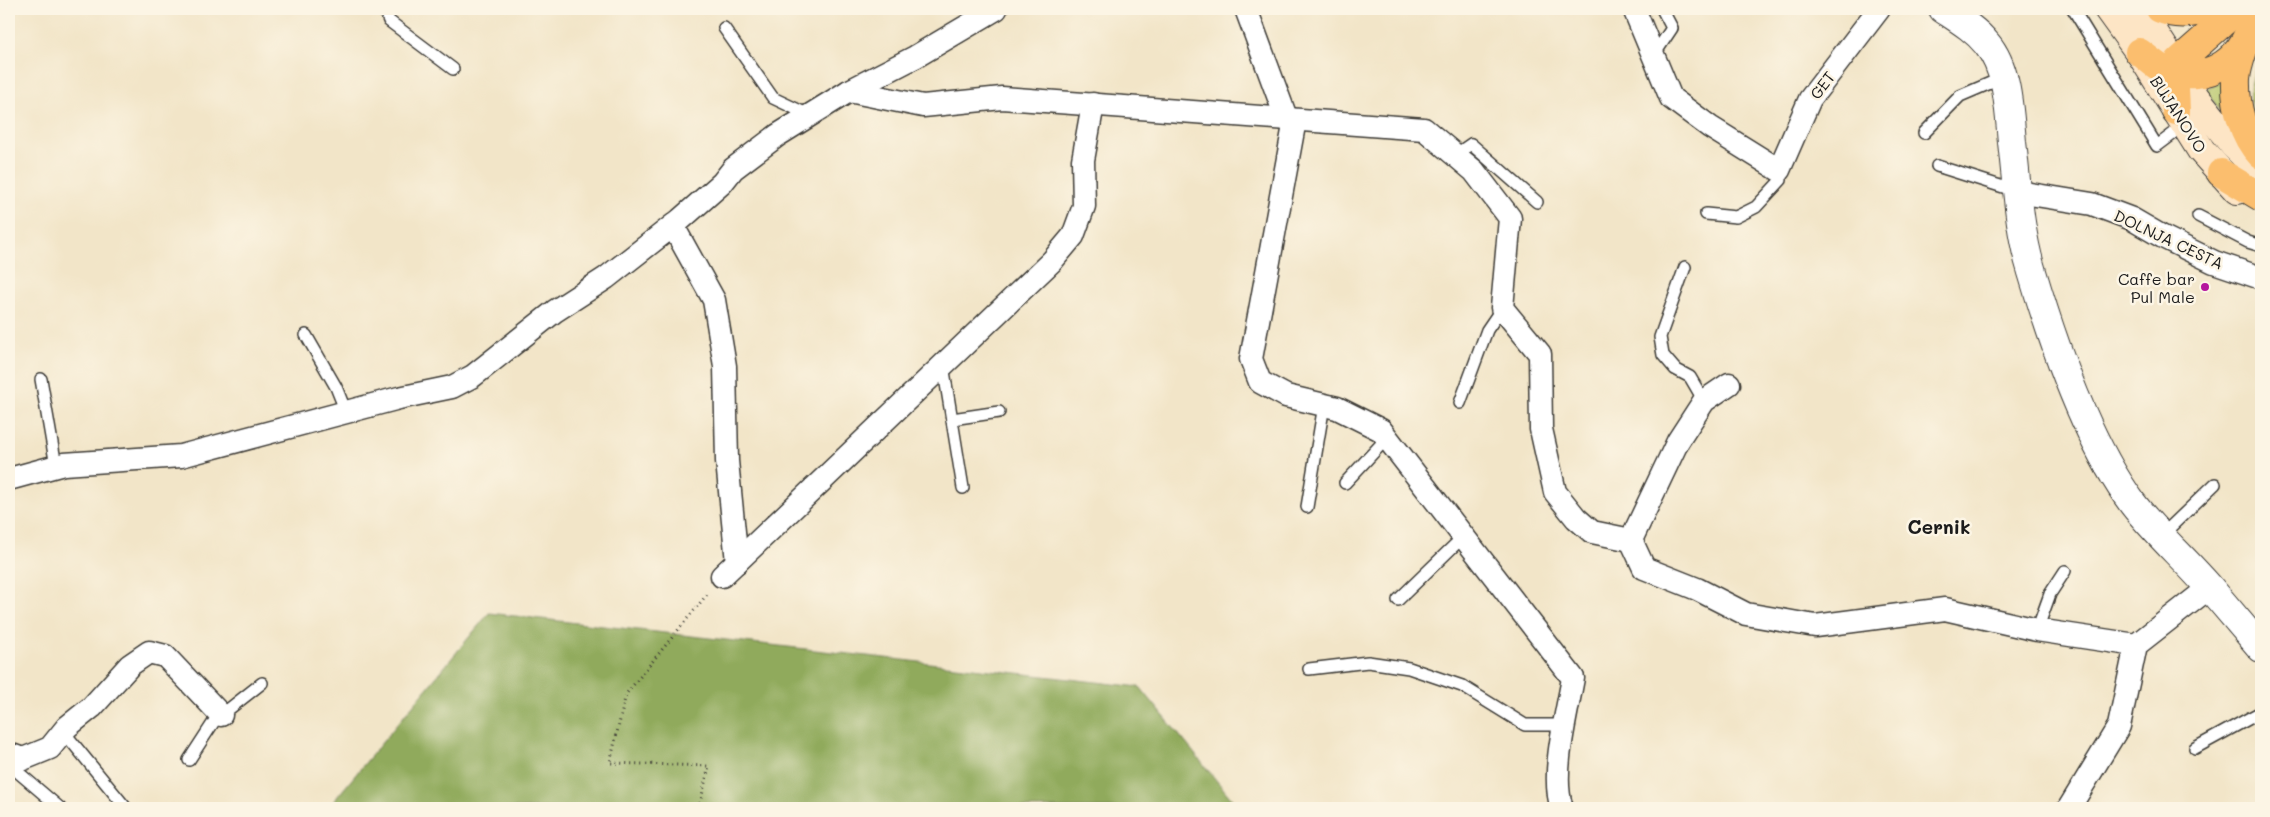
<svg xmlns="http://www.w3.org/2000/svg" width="2270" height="817" font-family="Mali,sans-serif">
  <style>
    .green { fill: #b6c466; stroke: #697041 }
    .forest { fill: #90aa5b; stroke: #56633c }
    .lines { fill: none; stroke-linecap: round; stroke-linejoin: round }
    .service-casing { stroke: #3c3a36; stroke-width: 14 }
    .minor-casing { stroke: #3c3a36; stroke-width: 25 }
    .tertiary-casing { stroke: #3c3a36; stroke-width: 30 }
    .secondary-casing { stroke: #3c3a36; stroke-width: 30 }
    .motorway-casing { stroke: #3c3a36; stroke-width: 30 }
    .path { stroke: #3c3a36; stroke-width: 3; stroke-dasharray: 1 4; stroke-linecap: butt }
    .service { stroke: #fff; stroke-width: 11 }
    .minor { stroke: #fff; stroke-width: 22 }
    .tertiary { stroke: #fff; stroke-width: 28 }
    .secondary { stroke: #fde5c5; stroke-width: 28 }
    .motorway { stroke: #fbbe6e; stroke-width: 28 }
    .poi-dot { fill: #b5179e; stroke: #fcf5e5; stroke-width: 2 }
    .labels { text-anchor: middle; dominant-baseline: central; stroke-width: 5; stroke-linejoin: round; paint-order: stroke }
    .street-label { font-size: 16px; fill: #1c1c1c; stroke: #fcf5e5 }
    .poi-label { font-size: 16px; fill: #1c1c1c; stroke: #fcf5e5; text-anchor: end }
    .quarter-label { font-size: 19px; font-weight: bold; fill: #1c1c1c; stroke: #fcf5e5 }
  </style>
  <rect width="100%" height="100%" fill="#fcf5e5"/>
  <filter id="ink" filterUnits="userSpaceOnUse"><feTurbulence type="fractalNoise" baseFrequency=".02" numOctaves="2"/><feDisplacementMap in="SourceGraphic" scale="10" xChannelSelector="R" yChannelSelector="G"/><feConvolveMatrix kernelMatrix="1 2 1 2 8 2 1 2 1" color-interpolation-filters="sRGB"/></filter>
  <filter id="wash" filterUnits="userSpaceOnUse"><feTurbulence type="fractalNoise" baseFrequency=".0096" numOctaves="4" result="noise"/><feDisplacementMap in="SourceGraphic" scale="20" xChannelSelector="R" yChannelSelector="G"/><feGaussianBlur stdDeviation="1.12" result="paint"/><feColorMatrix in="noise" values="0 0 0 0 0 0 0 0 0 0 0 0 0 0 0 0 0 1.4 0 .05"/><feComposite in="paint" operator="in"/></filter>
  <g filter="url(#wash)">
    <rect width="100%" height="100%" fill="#f2e5c8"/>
    <g class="green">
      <path d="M 2261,55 L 2261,136 C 2246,106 2248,84 2261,55 Z"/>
      <path d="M 2227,76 L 2233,128 L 2205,90 Z"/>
    </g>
    <path class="forest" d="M 489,613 L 1140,687 L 1239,808 L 328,808 Z"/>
  </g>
  <g filter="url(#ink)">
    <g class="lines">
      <g class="service-casing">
        <g id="service">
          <path d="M 384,9 L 389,21 L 453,69"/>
          <path d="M 2073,9 L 2157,146 L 2185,125"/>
          <path d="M 724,28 L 773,98 L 809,115"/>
          <path d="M 1654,55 L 1672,28 L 1662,9"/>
          <path d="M 1924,133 L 1960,96 L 2002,78"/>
          <path d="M 1455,155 L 1471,144 L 1537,202"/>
          <path d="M 1937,166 L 2016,191"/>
          <path d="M 1706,214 L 1736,217 L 1756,207 L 1781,180 L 1779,170"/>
          <path d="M 2198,216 L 2248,242 L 2261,246"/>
          <path d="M 1685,267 L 1660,337 L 1663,355 L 1675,369 L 1690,377 L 1704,401"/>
          <path d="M 306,335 L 336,387 L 346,412"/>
          <path d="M 943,365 L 963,488"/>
          <path d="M 41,379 L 56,466"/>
          <path d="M 1460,403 L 1487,330 L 1502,308"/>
          <path d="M 952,419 L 999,412"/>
          <path d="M 1345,483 L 1387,438"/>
          <path d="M 1307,507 L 1324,405"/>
          <path d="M 2161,536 L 2215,484"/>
          <path d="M 1398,600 L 1463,537"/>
          <path d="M 2037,630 L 2050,594 L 2065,571"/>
          <path d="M 1309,669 L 1368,662 L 1409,668 L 1462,686 L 1525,725 L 1564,725"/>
          <path d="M 63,731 L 126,808"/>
          <path d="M 2195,748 L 2261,712"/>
          <path d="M 189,760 L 215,720 L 262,683"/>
          <path d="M 12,767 L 60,808"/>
        </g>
      </g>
      <g class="minor-casing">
        <g id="minor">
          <path d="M 1246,9 L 1287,120"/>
          <path d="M 1634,9 L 1671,98 L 1710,127 L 1779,170 L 1810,99 L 1879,9"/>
          <path d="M 849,91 L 923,106 L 1002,98 L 1424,129 L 1474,171 L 1510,218 L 1502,308 L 1540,354 L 1541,429 L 1555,492 L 1576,518 L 1592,532 L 1631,540"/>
          <path d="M 1295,120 L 1251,359 L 1260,382 L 1286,396 L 1337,408 L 1381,430 L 1573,678 C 1567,713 1550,775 1562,808"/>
          <path d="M 2018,192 L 2092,204 L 2132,219 L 2163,237 L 2214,262 L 2261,278"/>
          <path d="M 673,226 L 714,300 L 725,366 L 727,461 L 737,562"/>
          <path d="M 1729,384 L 1704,401 L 1678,441 L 1631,540 L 1644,568 L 1697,589 L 1746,614 L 1815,626 L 1945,609 L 2037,630 L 2136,645"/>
          <path d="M 9,479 L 64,464 L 181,456 L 399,398 L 452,387 L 473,376 L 555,311 L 606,278 L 680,220 L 722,183 L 733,169 L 778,135 L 849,91 L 915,57 L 996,9"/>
          <path d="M 722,576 L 1052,261 L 1073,236 L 1084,206 L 1083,160 L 1093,104"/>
          <path d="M 9,754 L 23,759 L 50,748 L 67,727 L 92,707 L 130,665 L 149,652 L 165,656 L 221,715"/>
          <path d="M 2069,808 L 2119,726 L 2136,645 L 2210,587"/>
        </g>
      </g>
      <g class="tertiary-casing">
        <path id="tertiary" d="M 1943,9 C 1958,19 1975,29 1987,44 C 2008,69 2009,110 2012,142 C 2017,185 2019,231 2032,272 C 2054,346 2087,442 2133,504 C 2156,534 2185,559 2210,588 C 2227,608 2244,628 2261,648"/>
      </g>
      <g class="secondary-casing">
        <g id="secondary">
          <path d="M 2108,9 L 2142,56 L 2201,150 L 2237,190"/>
          <path d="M 2139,9 L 2196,98 L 2233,144 L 2261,172"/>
        </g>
      </g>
      <g class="motorway-casing">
        <g id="motorway">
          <path d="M 2160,9 C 2174,15 2192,15 2206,9"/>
          <path d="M 2245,44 C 2242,54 2237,67 2236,78 C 2235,105 2242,135 2261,155"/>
          <path d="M 2139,52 C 2147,57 2153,64 2161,68 C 2211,88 2247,57 2256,9"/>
          <path d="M 2176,111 L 2175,88 L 2179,61 L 2229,17 L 2235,9"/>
          <path d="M 2221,173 L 2261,197"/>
        </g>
      </g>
      <path class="path" d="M 699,808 L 709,766 L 610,763 L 626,694 L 709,592"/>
      <use href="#service" class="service"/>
      <use href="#minor" class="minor"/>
      <use href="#tertiary" class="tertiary"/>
      <use href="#secondary" class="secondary"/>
      <use href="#motorway" class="motorway"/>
    </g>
  </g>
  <circle class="poi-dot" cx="2205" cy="287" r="5"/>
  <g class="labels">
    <g class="street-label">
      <text transform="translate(1822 85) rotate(-53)">GET</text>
      <text transform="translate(2179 114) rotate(57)">BUJANOVO</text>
      <text transform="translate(2169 239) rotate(25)">DOLNJA CESTA</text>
    </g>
    <g class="poi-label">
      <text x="2195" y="278">Caffe bar<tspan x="2195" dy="18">Pul Male</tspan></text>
    </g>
    <g class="quarter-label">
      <text x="1939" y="526">Cernik</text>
    </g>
  </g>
  <rect width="2270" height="817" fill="none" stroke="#fcf5e5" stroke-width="30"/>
</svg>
